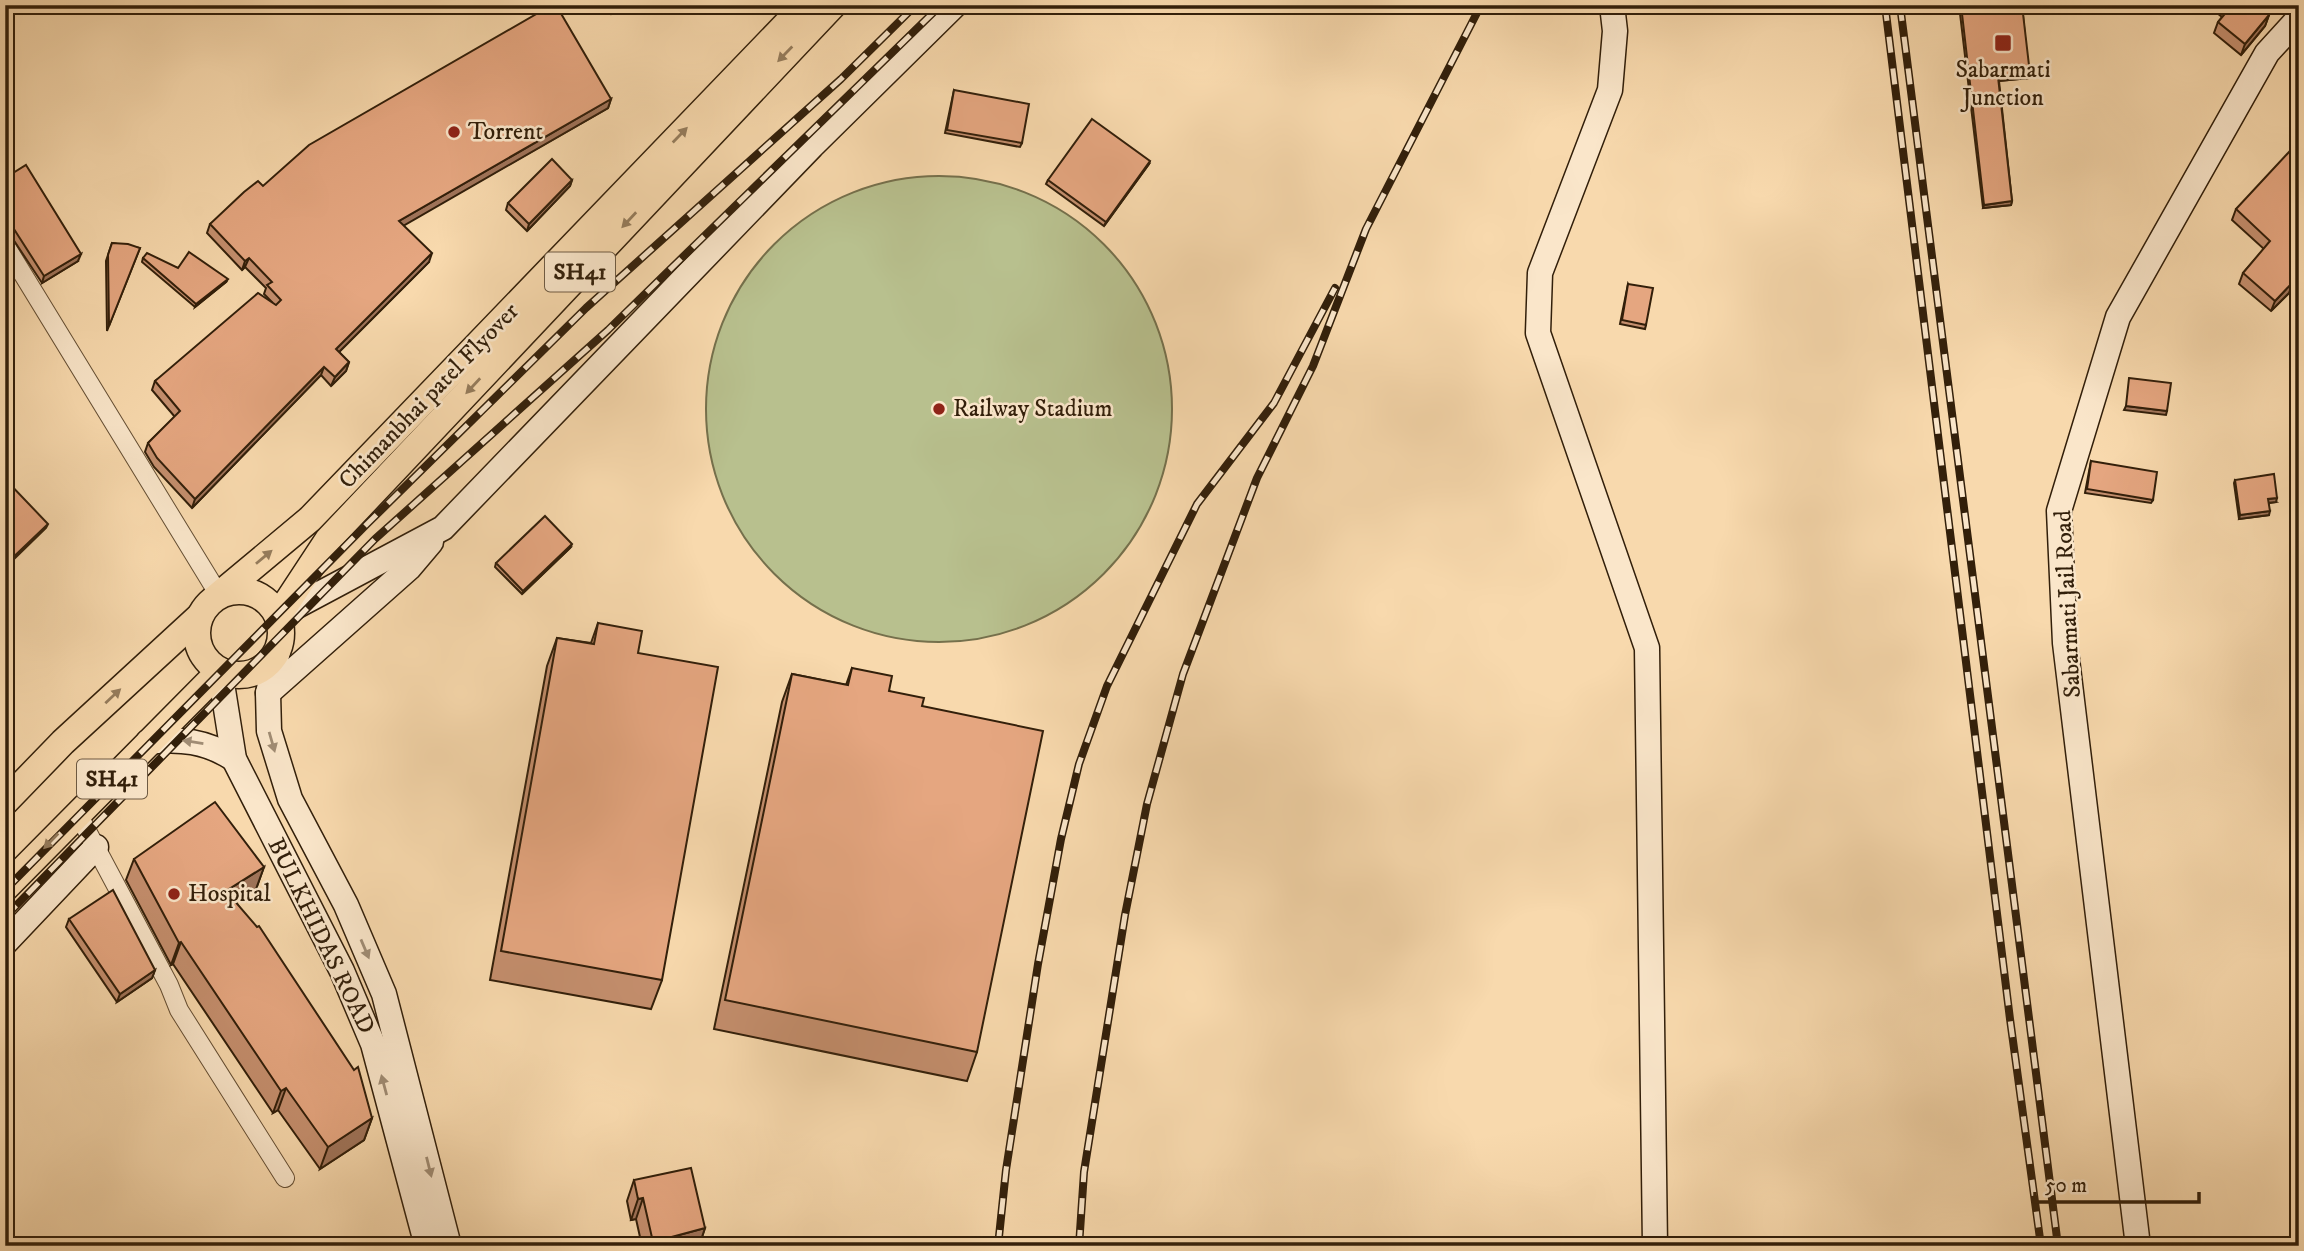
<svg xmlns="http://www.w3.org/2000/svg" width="2304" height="1251" font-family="'IM FELL DW Pica',serif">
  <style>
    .green { fill: #b8c08e; stroke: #75704c; stroke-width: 2 }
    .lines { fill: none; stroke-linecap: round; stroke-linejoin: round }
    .street-casing { stroke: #644e33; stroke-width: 20 }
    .secondary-casing { stroke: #321f0a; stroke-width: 27 }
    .primary-casing { stroke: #321f0a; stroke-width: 29 }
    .street { stroke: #fae6ca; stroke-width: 18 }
    .secondary { stroke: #fae6ca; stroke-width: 24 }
    .primary { stroke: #f8d9ad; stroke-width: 26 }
    .rail-casing { stroke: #321f0a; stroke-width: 8 }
    .rail { stroke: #fae6ca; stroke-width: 5; stroke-dasharray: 16; stroke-linecap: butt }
    .wall { fill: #c58f6e; stroke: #321f0a; stroke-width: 2 }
    .shaded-wall { fill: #a0745a; stroke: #321f0a; stroke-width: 2 }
    .building { fill: #e5a680; stroke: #321f0a; stroke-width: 2 }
    .oneway { fill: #957c5c }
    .oneway2 { fill: #a08c74 }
    .poi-dot { fill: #8f2418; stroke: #fae6ca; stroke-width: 2.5 }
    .labels { text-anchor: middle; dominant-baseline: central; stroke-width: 5; stroke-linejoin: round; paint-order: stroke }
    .shield { fill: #fae6ca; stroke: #6e5b44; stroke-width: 2 }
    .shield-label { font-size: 23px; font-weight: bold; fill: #321f0a }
    .poi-label { font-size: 24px; fill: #321f0a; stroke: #fae6ca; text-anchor: start }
    .street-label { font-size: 24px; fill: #321f0a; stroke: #fae6ca }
  </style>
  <rect width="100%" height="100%" fill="#f8d9ad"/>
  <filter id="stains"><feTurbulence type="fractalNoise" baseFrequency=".00286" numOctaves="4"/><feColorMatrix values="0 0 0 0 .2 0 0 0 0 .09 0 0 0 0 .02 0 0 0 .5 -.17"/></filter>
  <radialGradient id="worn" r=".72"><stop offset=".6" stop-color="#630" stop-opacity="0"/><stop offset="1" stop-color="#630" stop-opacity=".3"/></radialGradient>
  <circle class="green" cx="939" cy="409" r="233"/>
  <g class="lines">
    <g class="street-casing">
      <g id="street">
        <path d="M 5,245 L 219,595"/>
        <path d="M 78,814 L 169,985 L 179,1010 L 285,1178"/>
      </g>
    </g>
    <g class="secondary-casing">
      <g id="secondary">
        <path d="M 1612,5 L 1615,31 L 1610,90 L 1540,273 L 1538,333 L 1647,648 L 1655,1246"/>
        <path d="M 278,616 L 443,528 L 812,146 L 955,5"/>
        <path d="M 278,651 L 268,693 L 269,731 L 290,799 L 346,905 L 384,994 L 449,1246"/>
        <path d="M 220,671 L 234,759 L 342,971 L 373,1044 L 427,1246"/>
        <path d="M 268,693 L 409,568 L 431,542"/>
        <path d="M 148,742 C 180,738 206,741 234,759"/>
        <path d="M 5,943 L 96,847"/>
        <path d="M 2138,1246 L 2065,643 L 2059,511 L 2118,317 L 2267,53 L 2299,18"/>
      </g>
    </g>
    <g class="primary-casing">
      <g id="primary">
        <circle cx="239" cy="633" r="42"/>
        <path d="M 219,595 L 310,519 L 805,5"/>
        <path d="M 278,616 L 328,540 L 833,5"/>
        <path d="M 5,802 L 63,742 L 200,616"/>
        <path d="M 5,888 L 220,671"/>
      </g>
    </g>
    <use href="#street" class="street"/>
    <use href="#secondary" class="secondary"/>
    <use href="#primary" class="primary"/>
    <g class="rail-casing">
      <g id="rail">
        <path d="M 1885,5 L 2010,1019 L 2041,1246"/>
        <path d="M 1900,5 L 2058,1246"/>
        <path d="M 5,890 L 365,526 L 586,308 L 841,79 L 916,5"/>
        <path d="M 5,917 L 375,539 L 608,330 L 941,5"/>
        <path d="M 998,1246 L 1006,1170 L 1038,964 L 1061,839 L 1079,764 L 1107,686 L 1197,504 L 1274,403 L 1335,288"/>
        <path d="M 1079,1246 L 1084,1172 L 1125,915 L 1147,804 L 1183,674 L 1257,478 L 1313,366 L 1366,229 L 1481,5"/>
      </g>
    </g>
    <use href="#rail" class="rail"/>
  </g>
  <g class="wall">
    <path d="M 608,5 L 627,5 L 613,13 Z"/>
    <path d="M 1959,5 L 2022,5 L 2029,78 L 1999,81 L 2012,201 L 2011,205 L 1983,208 Z"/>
    <path d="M 2207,5 L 2275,5 L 2268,15 L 2269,15 L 2265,26 L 2241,55 L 2214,33 L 2218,22 L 2222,17 Z"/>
    <path d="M 954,90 L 1022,143 L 1020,147 L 945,133 Z"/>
    <path d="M 611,99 L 608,108 L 403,225 L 429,262 L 339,352 L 349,362 L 346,371 L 331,386 L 321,375 L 192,508 L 154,467 L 145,452 L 148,443 L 175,417 L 152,390 L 155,381 L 272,302 L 264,294 L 266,288 L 245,267 L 242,270 L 207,233 L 210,224 L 263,186 Z"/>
    <path d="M 2299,161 L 2299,285 L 2290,294 L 2289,293 L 2271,311 L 2239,284 L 2243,273 L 2264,249 L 2232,220 L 2236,209 Z"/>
    <path d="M 1149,164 L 1104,226 L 1046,184 L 1048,180 Z"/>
    <path d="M 5,178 L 78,261 L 42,283 L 5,227 Z"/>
    <path d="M 572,180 L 570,186 L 527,231 L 506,210 L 508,203 Z"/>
    <path d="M 112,243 L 140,248 L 107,331 L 106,261 Z"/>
    <path d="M 143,258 L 178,268 L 226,282 L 195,307 L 142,262 Z"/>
    <path d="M 1628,284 L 1646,325 L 1645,329 L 1620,324 Z"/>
    <path d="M 2091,461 L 2153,500 L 2151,503 L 2085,493 Z"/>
    <path d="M 2235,480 L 2276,502 L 2269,503 L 2269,515 L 2239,519 L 2234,483 Z"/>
    <path d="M 570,548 L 522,594 L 495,567 L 496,563 Z"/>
    <path d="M 598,623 L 638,653 L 662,980 L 651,1009 L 490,980 L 547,666 L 557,638 L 591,643 Z"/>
    <path d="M 852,668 L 889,691 L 922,706 L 977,1052 L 967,1081 L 714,1029 L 782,702 L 792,674 L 846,685 Z"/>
    <path d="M 134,859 L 264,867 L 256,889 L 236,902 L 372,1118 L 364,1140 L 320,1169 L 278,1110 L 273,1113 L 173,964 L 171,965 L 126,880 Z"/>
    <path d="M 69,919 L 155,970 L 152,978 L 117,1002 L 66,927 Z"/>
    <path d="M 634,1180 L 705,1228 L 699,1246 L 642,1246 L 636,1219 L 631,1220 L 627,1201 Z"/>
  </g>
  <g class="shaded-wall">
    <path d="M 619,5 L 627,5 L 613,13 L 616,7 Z"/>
    <path d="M 2271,5 L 2275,5 L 2261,23 L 2265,12 Z"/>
    <path d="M 2269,15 L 2265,26 L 2241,55 L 2245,44 Z"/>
    <path d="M 2030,74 L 2029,78 L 1997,81 L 1998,77 Z"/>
    <path d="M 611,99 L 608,108 L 396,230 L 399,221 Z"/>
    <path d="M 1150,161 L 1149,164 L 1104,226 L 1106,222 Z"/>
    <path d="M 572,180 L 570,186 L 527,231 L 529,224 Z"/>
    <path d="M 2012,201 L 2011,205 L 1983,208 L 1984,205 Z"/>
    <path d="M 432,253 L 429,262 L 333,358 L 336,349 Z"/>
    <path d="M 81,254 L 78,261 L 42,283 L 44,276 Z"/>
    <path d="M 249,258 L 245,267 L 242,270 L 245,261 Z"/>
    <path d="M 2299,278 L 2299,285 L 2290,294 L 2294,283 Z"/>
    <path d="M 228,279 L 226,282 L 195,307 L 196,304 Z"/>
    <path d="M 2293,282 L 2289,293 L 2271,311 L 2275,301 Z"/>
    <path d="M 349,362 L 346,371 L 331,386 L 335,377 Z"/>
    <path d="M 324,367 L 321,375 L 192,508 L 195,499 Z"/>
    <path d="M 2126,406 L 2167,411 L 2166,415 L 2124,410 Z"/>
    <path d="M 2277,498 L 2276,502 L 2267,503 L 2268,499 Z"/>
    <path d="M 2270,511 L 2269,515 L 2239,519 L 2240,515 Z"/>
    <path d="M 48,524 L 46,528 L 5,568 L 5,565 Z"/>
    <path d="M 572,544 L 570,548 L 522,594 L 523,591 Z"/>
    <path d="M 264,867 L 256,889 L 218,912 L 226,891 Z"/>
    <path d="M 181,942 L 173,964 L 171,965 L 179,943 Z"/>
    <path d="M 155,970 L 152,978 L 117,1002 L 120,994 Z"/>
    <path d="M 286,1088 L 278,1110 L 273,1113 L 281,1091 Z"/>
    <path d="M 372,1118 L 364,1140 L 320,1169 L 328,1147 Z"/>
    <path d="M 643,1198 L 636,1219 L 631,1220 L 638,1199 Z"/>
    <path d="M 705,1228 L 699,1246 L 652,1246 L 653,1242 Z"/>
  </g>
  <g class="building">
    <path d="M 552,5 L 556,5 L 611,99 L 399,221 L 432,253 L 336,349 L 349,362 L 335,377 L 324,367 L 195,499 L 157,458 L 148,443 L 180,411 L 155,381 L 258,293 L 276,305 L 281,300 L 267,285 L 272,282 L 249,258 L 245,261 L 210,224 L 244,192 L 258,181 L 263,186 L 309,145 Z"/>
    <path d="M 1961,5 L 2022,5 L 2030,74 L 1998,77 L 2012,201 L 1984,205 Z"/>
    <path d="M 2225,5 L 2271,5 L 2265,12 L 2269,15 L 2245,44 L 2218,22 L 2229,9 Z"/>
    <path d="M 954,90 L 1029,104 L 1022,143 L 947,130 Z"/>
    <path d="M 1092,119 L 1150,161 L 1106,222 L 1048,180 Z"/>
    <path d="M 2289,152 L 2299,161 L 2299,278 L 2294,283 L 2293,282 L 2275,301 L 2243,273 L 2270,241 L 2236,209 Z"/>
    <path d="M 552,159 L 572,180 L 529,224 L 508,203 Z"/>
    <path d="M 26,165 L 81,254 L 44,276 L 5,215 L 5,178 Z"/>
    <path d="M 112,243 L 128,244 L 140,248 L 109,326 L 108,255 Z"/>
    <path d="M 189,252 L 228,279 L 196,304 L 143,258 L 147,253 L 178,268 Z"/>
    <path d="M 1628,284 L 1653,288 L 1646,325 L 1622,320 Z"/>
    <path d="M 2129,378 L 2171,383 L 2167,411 L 2126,406 Z"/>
    <path d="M 2091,461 L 2157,472 L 2153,500 L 2087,489 Z"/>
    <path d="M 2274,474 L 2277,498 L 2268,499 L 2270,511 L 2240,515 L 2235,480 Z"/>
    <path d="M 5,479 L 48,524 L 5,565 Z"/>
    <path d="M 545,516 L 572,544 L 523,591 L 496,563 Z"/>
    <path d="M 598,623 L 642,631 L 638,653 L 718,667 L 662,980 L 501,951 L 557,638 L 594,644 Z"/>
    <path d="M 852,668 L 892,676 L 889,691 L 924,698 L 922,706 L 1043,731 L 977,1052 L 725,1000 L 792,674 L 848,685 Z"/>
    <path d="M 215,802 L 264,867 L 226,891 L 257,927 L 259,926 L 354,1070 L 358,1067 L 372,1118 L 328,1147 L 286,1088 L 281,1091 L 181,942 L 179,943 L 134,859 Z"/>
    <path d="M 113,890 L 155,970 L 120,994 L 69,919 Z"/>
    <path d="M 691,1168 L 705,1228 L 653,1242 L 643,1198 L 638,1199 L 634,1180 Z"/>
  </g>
  <defs><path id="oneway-solid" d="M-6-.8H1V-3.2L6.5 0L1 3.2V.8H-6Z" transform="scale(1.75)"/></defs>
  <g class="oneway">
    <use href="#oneway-solid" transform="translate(785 54) rotate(134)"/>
    <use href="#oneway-solid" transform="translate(680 135) rotate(-46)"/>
    <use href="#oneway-solid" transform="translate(629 220) rotate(133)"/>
    <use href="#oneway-solid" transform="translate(473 386) rotate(133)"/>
    <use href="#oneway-solid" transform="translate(264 557) rotate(-40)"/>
    <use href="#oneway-solid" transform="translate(113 696) rotate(-43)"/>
    <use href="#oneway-solid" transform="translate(51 841) rotate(134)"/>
  </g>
  <g class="oneway2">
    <use href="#oneway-solid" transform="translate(193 742) rotate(-171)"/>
    <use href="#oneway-solid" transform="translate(272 742) rotate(74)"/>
    <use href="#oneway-solid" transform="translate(365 949) rotate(67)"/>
    <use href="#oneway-solid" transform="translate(384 1085) rotate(-105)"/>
    <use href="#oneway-solid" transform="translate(429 1167) rotate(76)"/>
  </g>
  <g class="poi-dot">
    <rect x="1994" y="34" width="18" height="18" rx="3.5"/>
    <circle cx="454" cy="132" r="7"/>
    <circle cx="939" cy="409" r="7"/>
    <circle cx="174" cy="894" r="7"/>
  </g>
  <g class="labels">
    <g class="shield">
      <rect x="545" y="252.5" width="70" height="39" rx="5"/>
      <rect x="77" y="759.5" width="70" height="39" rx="5"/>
    </g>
    <g class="shield-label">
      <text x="580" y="272">SH41</text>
      <text x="112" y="779">SH41</text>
    </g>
    <g class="poi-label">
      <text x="2003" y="70" text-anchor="middle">Sabarmati<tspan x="2003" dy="28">Junction</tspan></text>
      <text x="468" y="132">Torrent</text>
      <text x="953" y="409">Railway Stadium</text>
      <text x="188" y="894">Hospital</text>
    </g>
    <g class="street-label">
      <text transform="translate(429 396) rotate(-46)">Chimanbhai patel Flyover</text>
      <text transform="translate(2068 604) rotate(-93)">Sabarmati Jail Road</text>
      <text transform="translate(321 936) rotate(64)">BULKHIDAS ROAD</text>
    </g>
  </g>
  <rect width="2304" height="1251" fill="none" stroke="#f8d9ad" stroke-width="28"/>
  <rect x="7" y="7" width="2290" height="1237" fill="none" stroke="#321f0a" stroke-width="3.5"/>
  <rect x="14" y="14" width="2276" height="1223" fill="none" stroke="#321f0a" stroke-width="2"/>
  <path d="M2035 1192v10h164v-10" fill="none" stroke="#321f0a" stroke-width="3.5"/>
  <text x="2045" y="1192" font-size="21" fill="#321f0a" stroke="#fae6ca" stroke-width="5" paint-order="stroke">50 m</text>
  <rect width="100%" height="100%" filter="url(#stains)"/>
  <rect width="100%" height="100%" fill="url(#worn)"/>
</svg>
